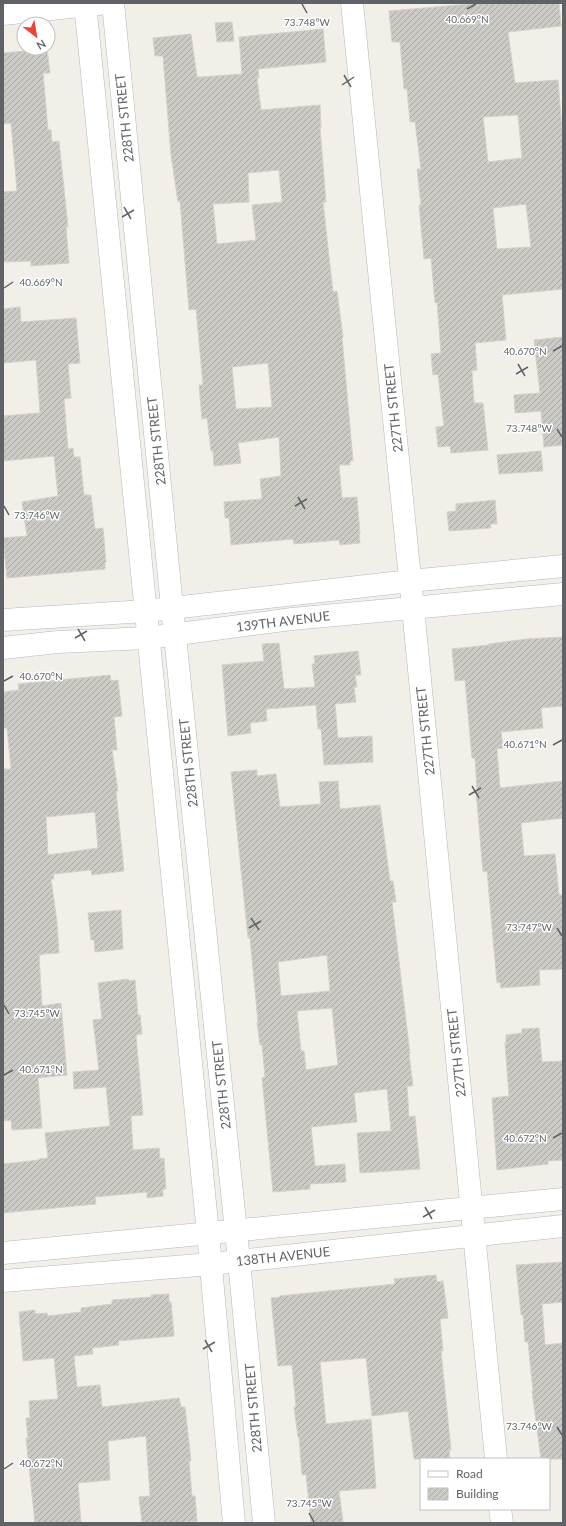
<svg xmlns="http://www.w3.org/2000/svg" width="566" height="1526" font-family="Lato,sans-serif">
  <style>
    .building { fill: url(#building-hatch); stroke: #d6d1c6; fill-rule: evenodd }
    .lines { fill: none; stroke-linecap: round; stroke-linejoin: round }
    .minor-casing { stroke: #b5b8bc; stroke-width: 23 }
    .minor { stroke: #fff; stroke-width: 22 }
    .ticks { fill: none; stroke: #5f6368; stroke-width: 1.5 }
    .labels { text-anchor: middle; dominant-baseline: central; stroke-width: 3; stroke-linejoin: round; paint-order: stroke }
    .street-label { font-size: 13px; fill: #5f6368; stroke: #fff }
    .ticks-label { font-size: 10px; text-anchor: middle; fill: #5f6368; stroke: #fff; stroke-width: 3; stroke-linejoin: round; paint-order: stroke }
  </style>
  <defs>
    <pattern id="building-hatch" width="6" height="6" patternUnits="userSpaceOnUse"><rect width="6" height="6" fill="#cccac5"/><path d="M-1 1l2-2M0 6l6-6M5 7l2-2" fill="none" stroke="#a9a8a4"/></pattern>
  </defs>
  <rect width="100%" height="100%" fill="#f1efe8"/>
  <g class="building">
    <path d="M 481,3 L 559,3 L 561,26 L 508,32 L 515,83 L 558,80 L 563,142 L 563,289 L 502,295 L 506,340 L 475,343 L 477,370 L 472,371 L 474,403 L 483,403 L 488,450 L 451,453 L 450,446 L 438,447 L 436,427 L 444,426 L 438,374 L 433,375 L 431,354 L 441,353 L 437,302 L 435,303 L 431,258 L 424,259 L 419,205 L 421,205 L 417,169 L 421,169 L 415,122 L 410,122 L 407,89 L 404,89 L 400,42 L 392,42 L 389,11 ZM 518,115 L 522,158 L 488,162 L 483,117 ZM 526,204 L 531,247 L 497,249 L 493,208 Z"/>
    <path d="M 232,22 L 234,41 L 217,42 L 215,23 Z"/>
    <path d="M 323,29 L 326,62 L 258,69 L 259,78 L 257,78 L 261,110 L 320,105 L 321,128 L 320,128 L 326,202 L 323,202 L 333,292 L 337,291 L 343,337 L 342,337 L 353,461 L 350,461 L 350,465 L 339,465 L 342,498 L 357,497 L 360,534 L 359,534 L 360,543 L 340,545 L 339,540 L 294,544 L 293,539 L 231,545 L 229,518 L 225,518 L 224,502 L 262,499 L 260,479 L 281,476 L 279,437 L 238,443 L 241,463 L 214,466 L 213,451 L 211,451 L 207,418 L 202,419 L 199,385 L 203,385 L 196,309 L 189,310 L 180,201 L 178,202 L 171,155 L 163,56 L 155,56 L 153,38 L 191,34 L 197,77 L 202,77 L 242,74 L 239,37 ZM 279,170 L 282,202 L 252,205 L 256,240 L 217,244 L 213,204 L 249,202 L 248,173 ZM 268,363 L 272,407 L 236,409 L 232,367 Z"/>
    <path d="M 47,49 L 50,73 L 43,73 L 48,130 L 51,130 L 52,142 L 59,141 L 68,227 L 66,227 L 69,263 L 31,266 L 31,261 L 3,262 L 3,192 L 17,191 L 11,123 L 3,124 L 3,53 Z"/>
    <path d="M 20,307 L 21,322 L 76,318 L 80,363 L 68,364 L 71,398 L 64,399 L 68,449 L 73,448 L 74,457 L 80,457 L 84,495 L 91,495 L 95,529 L 103,528 L 106,562 L 105,562 L 105,569 L 7,578 L 3,538 L 27,536 L 22,502 L 58,496 L 54,456 L 3,461 L 3,416 L 39,413 L 40,412 L 36,360 L 3,363 L 3,309 Z"/>
    <path d="M 563,337 L 563,445 L 544,447 L 541,411 L 515,413 L 514,395 L 540,393 L 534,340 Z"/>
    <path d="M 541,451 L 543,471 L 499,474 L 497,455 Z"/>
    <path d="M 495,500 L 497,524 L 490,524 L 491,528 L 449,531 L 447,512 L 456,511 L 456,504 Z"/>
    <path d="M 563,637 L 563,706 L 541,708 L 543,728 L 501,732 L 503,748 L 497,749 L 500,788 L 563,781 L 563,818 L 521,823 L 524,856 L 555,854 L 559,895 L 563,895 L 563,969 L 539,970 L 540,985 L 501,988 L 500,982 L 497,983 L 487,871 L 483,872 L 476,791 L 477,790 L 475,758 L 472,758 L 465,680 L 455,681 L 452,649 L 489,645 L 489,644 L 526,639 Z"/>
    <path d="M 279,643 L 284,689 L 315,687 L 312,664 L 315,664 L 314,656 L 358,651 L 361,675 L 355,675 L 357,687 L 354,687 L 356,702 L 335,704 L 338,738 L 372,736 L 373,762 L 324,765 L 321,729 L 318,729 L 316,705 L 266,709 L 267,721 L 250,723 L 251,733 L 228,736 L 222,665 L 264,661 L 262,644 Z"/>
    <path d="M 110,675 L 111,681 L 118,680 L 122,716 L 114,717 L 117,750 L 112,750 L 118,791 L 116,791 L 124,871 L 92,875 L 91,870 L 53,874 L 54,879 L 51,879 L 57,922 L 59,953 L 42,954 L 42,955 L 39,955 L 42,1006 L 61,1003 L 67,1075 L 38,1078 L 42,1128 L 12,1130 L 11,1120 L 3,1121 L 3,769 L 11,769 L 7,728 L 3,728 L 3,692 L 19,690 L 18,684 ZM 95,812 L 98,848 L 48,855 L 46,817 Z"/>
    <path d="M 257,770 L 257,776 L 276,774 L 280,807 L 321,804 L 319,782 L 338,781 L 340,809 L 380,805 L 390,881 L 393,881 L 396,902 L 392,902 L 410,1054 L 409,1054 L 413,1086 L 407,1086 L 409,1117 L 415,1116 L 420,1169 L 360,1173 L 357,1133 L 391,1131 L 387,1089 L 354,1093 L 357,1122 L 311,1127 L 315,1166 L 345,1164 L 346,1182 L 310,1184 L 310,1189 L 273,1192 L 262,1078 L 265,1077 L 262,1045 L 260,1045 L 257,1022 L 258,1022 L 250,938 L 248,938 L 231,772 ZM 327,955 L 330,991 L 281,996 L 278,962 ZM 332,1008 L 338,1065 L 306,1070 L 304,1051 L 301,1051 L 297,1011 Z"/>
    <path d="M 121,910 L 123,949 L 95,952 L 94,940 L 91,940 L 88,913 Z"/>
    <path d="M 128,979 L 129,981 L 135,980 L 138,1015 L 140,1015 L 142,1034 L 136,1035 L 143,1115 L 131,1116 L 133,1150 L 159,1148 L 160,1159 L 164,1158 L 166,1189 L 163,1189 L 163,1196 L 147,1198 L 147,1192 L 95,1197 L 96,1204 L 3,1213 L 3,1164 L 39,1160 L 39,1159 L 48,1158 L 45,1133 L 110,1126 L 106,1087 L 74,1089 L 73,1072 L 99,1070 L 93,1020 L 102,1019 L 98,983 Z"/>
    <path d="M 539,1028 L 542,1062 L 563,1061 L 563,1160 L 548,1161 L 548,1164 L 497,1170 L 492,1098 L 509,1096 L 505,1043 L 506,1043 L 506,1035 L 522,1033 L 522,1029 Z"/>
    <path d="M 563,1262 L 563,1302 L 542,1304 L 545,1345 L 563,1343 L 563,1459 L 541,1459 L 532,1391 L 533,1391 L 528,1342 L 525,1342 L 523,1315 L 521,1315 L 516,1265 Z"/>
    <path d="M 436,1275 L 437,1282 L 443,1281 L 448,1318 L 440,1319 L 443,1351 L 441,1351 L 451,1450 L 449,1450 L 450,1459 L 414,1459 L 408,1411 L 372,1416 L 366,1358 L 320,1362 L 326,1424 L 371,1419 L 376,1488 L 339,1491 L 343,1522 L 311,1523 L 306,1474 L 302,1475 L 299,1437 L 298,1437 L 294,1407 L 296,1407 L 292,1365 L 278,1366 L 271,1298 L 280,1297 L 280,1296 L 395,1284 L 394,1279 Z"/>
    <path d="M 169,1294 L 169,1302 L 171,1302 L 174,1336 L 118,1341 L 119,1345 L 92,1348 L 93,1354 L 74,1356 L 77,1387 L 100,1385 L 102,1407 L 179,1398 L 181,1407 L 185,1407 L 191,1461 L 189,1461 L 192,1496 L 195,1496 L 197,1521 L 179,1523 L 142,1523 L 139,1497 L 150,1496 L 146,1436 L 108,1441 L 110,1480 L 78,1483 L 81,1523 L 35,1523 L 26,1438 L 28,1438 L 26,1418 L 30,1418 L 29,1401 L 58,1399 L 54,1358 L 23,1361 L 19,1312 L 35,1310 L 35,1314 L 47,1313 L 48,1316 L 81,1312 L 81,1308 L 112,1304 L 112,1300 L 151,1297 L 151,1295 Z"/>
  </g>
  <g class="lines">
    <g class="minor-casing">
      <g id="minor">
        <path d="M 85,3 L 208,1233 L 234,1523"/>
        <path d="M 113,3 L 170,587 L 239,1261 L 264,1523"/>
        <path d="M 352,3 L 413,608 L 496,1459"/>
        <path d="M 3,14 L 99,4"/>
        <path d="M 3,620 L 146,611 L 410,581 L 563,566"/>
        <path d="M 3,648 L 58,642 L 148,638 L 292,619 L 563,594"/>
        <path d="M 3,1253 L 563,1199"/>
        <path d="M 3,1281 L 211,1264 L 563,1226"/>
        <path d="M 500,1509 L 502,1523"/>
      </g>
    </g>
    <use href="#minor" class="minor"/>
  </g>
  <path class="ticks" d="M 302,4 L 307,13M 467,9 L 476,4M 344,75 L 351,87M 342,85 L 354,77M 124,207 L 131,219M 122,217 L 134,210M 4,288 L 13,282M 553,351 L 562,346M 518,364 L 525,376M 516,374 L 528,367M 557,429 L 562,437M 298,497 L 305,509M 4,506 L 9,515M 295,506 L 307,499M 78,629 L 85,641M 75,638 L 87,631M 4,681 L 13,676M 553,745 L 562,740M 472,786 L 479,798M 469,795 L 481,788M 251,918 L 259,930M 249,928 L 261,921M 557,928 L 562,936M 4,1005 L 9,1014M 4,1075 L 13,1070M 553,1138 L 562,1133M 425,1207 L 432,1219M 423,1217 L 435,1210M 205,1340 L 212,1352M 203,1349 L 215,1342M 557,1427 L 562,1435M 4,1469 L 13,1463M 309,1513 L 314,1522"/>
  <g class="labels">
    <g class="street-label">
      <text transform="translate(124 118) rotate(-96)">228TH STREET</text>
      <text transform="translate(393 408) rotate(-96)">227TH STREET</text>
      <text transform="translate(156 441) rotate(-96)">228TH STREET</text>
      <text transform="translate(283 621) rotate(-7)">139TH AVENUE</text>
      <text transform="translate(425 731) rotate(-96)">227TH STREET</text>
      <text transform="translate(188 763) rotate(-96)">228TH STREET</text>
      <text transform="translate(456 1053) rotate(-96)">227TH STREET</text>
      <text transform="translate(221 1085) rotate(-96)">228TH STREET</text>
      <text transform="translate(283 1256) rotate(-6)">138TH AVENUE</text>
      <text transform="translate(253 1408) rotate(-95)">228TH STREET</text>
    </g>
  </g>
  <g class="ticks-label">
    <text x="467" y="23">40.669°N</text>
    <text x="307" y="26">73.748°W</text>
    <text x="41" y="286">40.669°N</text>
    <text x="525" y="355">40.670°N</text>
    <text x="529" y="432">73.748°W</text>
    <text x="37" y="519">73.746°W</text>
    <text x="41" y="680">40.670°N</text>
    <text x="525" y="748">40.671°N</text>
    <text x="529" y="931">73.747°W</text>
    <text x="37" y="1017">73.745°W</text>
    <text x="41" y="1073">40.671°N</text>
    <text x="525" y="1142">40.672°N</text>
    <text x="529" y="1430">73.746°W</text>
    <text x="41" y="1467">40.672°N</text>
    <text x="309" y="1507">73.745°W</text>
  </g>
  <rect width="566" height="1526" fill="none" stroke="#5f6368" stroke-width="8"/>
  <rect x="420" y="1458" width="130" height="52" fill="#ffffff" stroke="#bfc1c3"/>
  <rect x="428" y="1471" width="20" height="6" fill="#ffffff" stroke="#bfc1c3"/>
  <text x="456" y="1478" font-size="12" fill="#5f6368">Road</text>
  <rect x="428" y="1488" width="20" height="12" fill="url(#building-hatch)" stroke="#bfc1c3"/>
  <text x="456" y="1498" font-size="12" fill="#5f6368">Building</text>
  <g transform="translate(36 36) rotate(149)"><circle r="19" fill="#ffffff" stroke="#bfc1c3"/>
  <path d="M0-3L7 15L0 10L-7 15Z" fill="#ea4335"/>
  <text y="-6" font-size="11" font-weight="bold" text-anchor="middle" fill="#5f6368">N</text>
  </g>
</svg>
